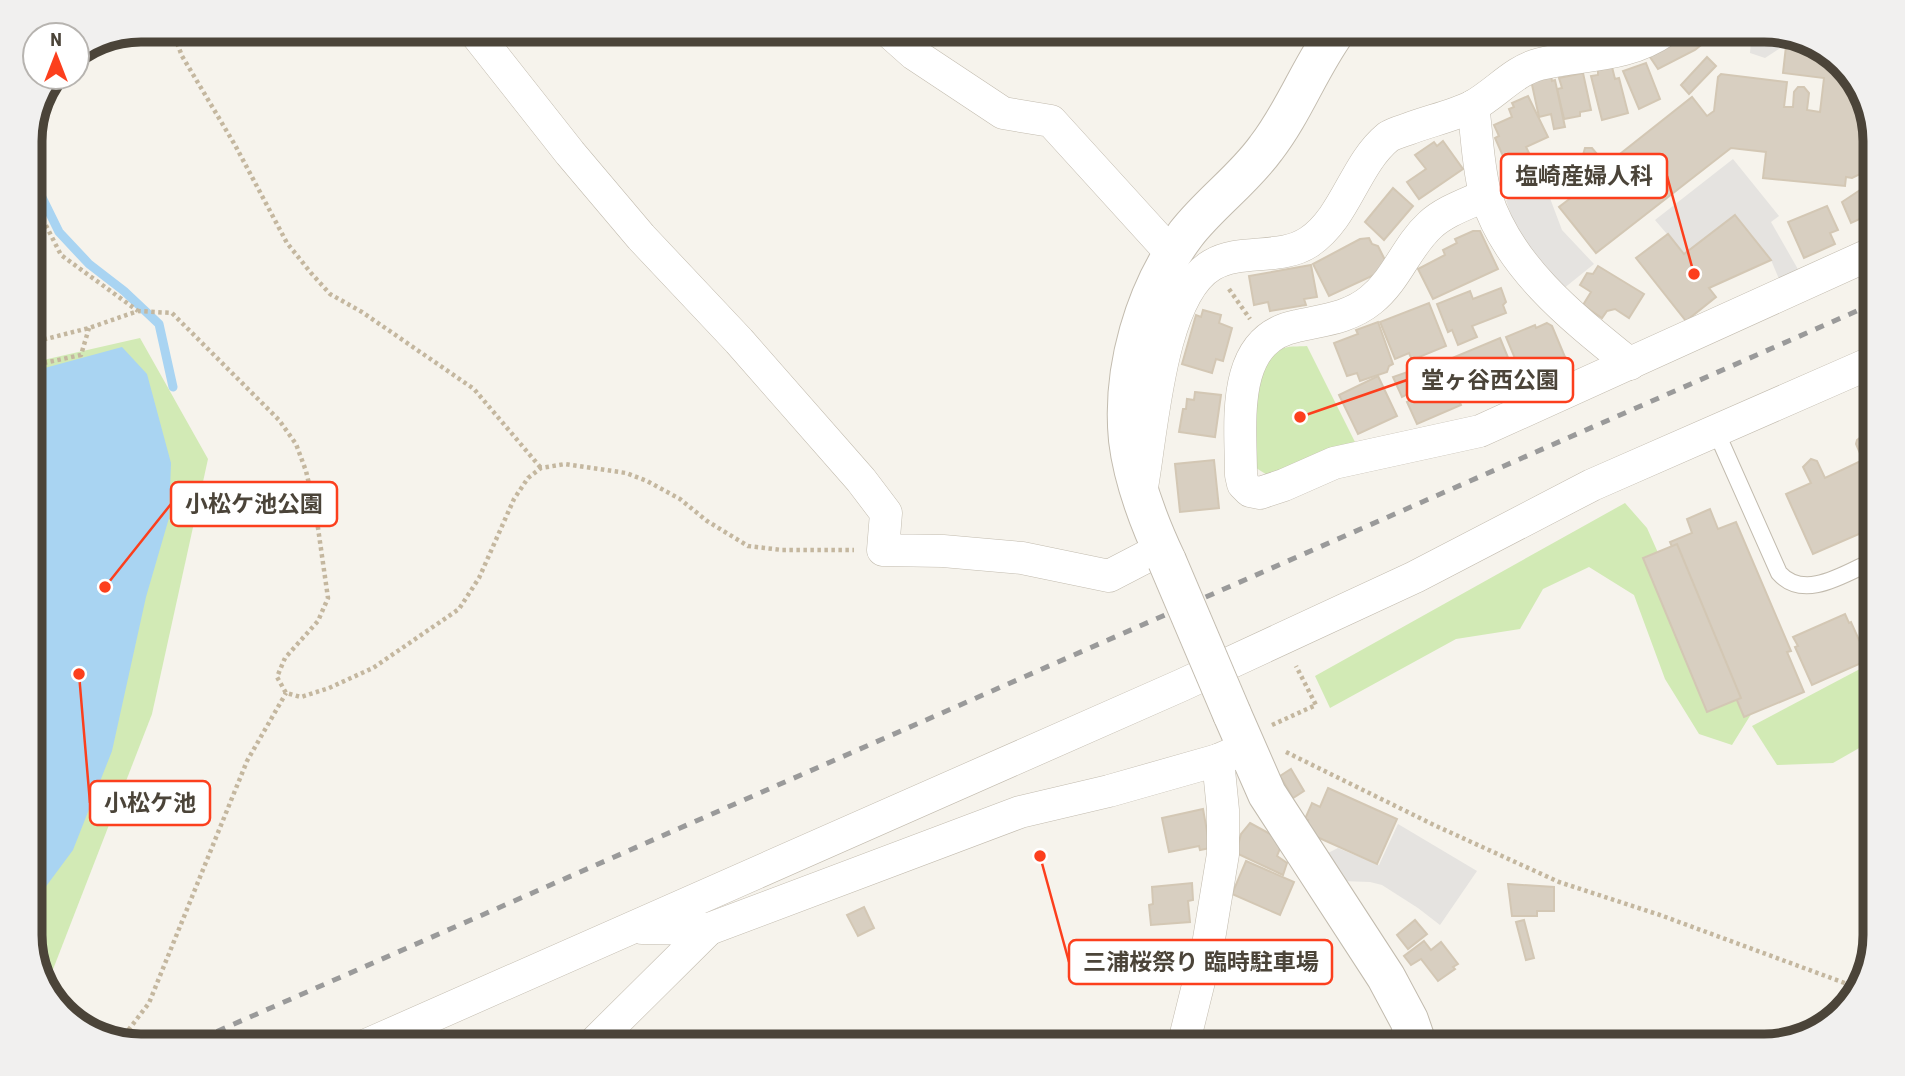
<svg xmlns="http://www.w3.org/2000/svg" width="1905" height="1076" font-family="'Roboto Condensed','Noto Sans JP',sans-serif">
  <style>
    .green { fill: #d2eab5 }
    .parking { fill: #e5e3e0 }
    .water { fill: #a9d4f2 }
    .lines { fill: none; stroke-linecap: round; stroke-linejoin: round }
    .stream { stroke: #a9d4f2; stroke-width: 9 }
    .building { fill: #d8cfc1; stroke: #d3c7b4; stroke-width: 2 }
    .service-casing { stroke: #c2bbae; stroke-width: 18 }
    .minor-casing { stroke: #c2bbae; stroke-width: 33 }
    .tertiary-casing { stroke: #c2bbae; stroke-width: 40 }
    .path { stroke: #c4b79f; stroke-width: 4.5; stroke-dasharray: 3.5 3.5; stroke-linecap: butt }
    .service { stroke: #fff; stroke-width: 16 }
    .minor { stroke: #fff; stroke-width: 32 }
    .tertiary { stroke: #fff; stroke-width: 38 }
    .rail { stroke: #9a9a9a; stroke-width: 5; stroke-dasharray: 9 9; stroke-linecap: butt }
    .tertiary-bridge-casing { stroke: #c2bbae; stroke-width: 40; stroke-linecap: butt }
    .tertiary-bridge { stroke: #fff; stroke-width: 38 }
    .rim { fill: none; stroke: #4b4439; stroke-width: 9 }
    .leader { fill: none; stroke: #fc3f1d; stroke-width: 2.5 }
    .callout-dot { fill: #fc3f1d; stroke: #fff; stroke-width: 2.5 }
    .callout { fill: #fff; stroke: #fc3f1d; stroke-width: 2.5 }
    .callout-label { font-size: 23px; text-anchor: middle; font-weight: bold; fill: #4b4439 }
  </style>
  <rect width="100%" height="100%" fill="#f6f3ec"/>
  <g class="green">
    <path d="M 140,338 L 208,459 L 152,714 L 45,990 L 30,942 L 30,363 Z"/>
    <path d="M 1307,346 L 1358,448 L 1272,478 L 1253,466 C 1255,435 1251,368 1280,350 C 1287,345 1299,347 1307,346 Z"/>
    <path d="M 1625,503 L 1647,528 L 1675,591 L 1758,703 L 1732,745 L 1699,734 L 1665,679 L 1634,595 L 1589,567 L 1543,589 L 1520,629 L 1456,639 L 1330,708 L 1315,676 Z"/>
    <path d="M 1875,661 L 1875,739 L 1833,763 L 1777,765 L 1752,726 Z"/>
  </g>
  <g class="parking">
    <path d="M 1752,30 L 1764,30 L 1796,38 L 1765,58 L 1750,53 Z"/>
    <path d="M 1733,159 L 1779,216 L 1771,222 L 1799,271 L 1779,279 L 1771,260 L 1736,216 L 1684,254 L 1655,220 Z"/>
    <path d="M 1548,193 L 1562,230 L 1594,264 L 1563,289 L 1541,267 L 1516,229 L 1506,200 Z"/>
    <path d="M 1398,824 L 1477,871 L 1440,925 L 1418,908 L 1382,885 L 1370,882 L 1341,881 L 1324,855 L 1338,848 L 1379,865 Z"/>
  </g>
  <path class="water" d="M 122,347 L 147,374 L 171,463 L 169,518 L 146,597 L 112,751 L 73,850 L 30,908 L 30,372 Z"/>
  <g class="lines">
    <path class="stream" d="M 30,173 L 59,232 L 89,264 L 124,291 L 159,324 L 173,387"/>
  </g>
  <g class="building">
    <path d="M 1688,30 L 1720,30 L 1695,50 L 1658,69 L 1648,54 Z"/>
    <path d="M 1803,40 L 1819,44 L 1857,80 L 1875,134 L 1875,175 L 1862,173 L 1852,178 L 1846,177 L 1845,186 L 1763,178 L 1766,152 L 1731,148 L 1596,253 L 1559,207 L 1572,197 L 1562,184 L 1589,163 L 1583,155 L 1585,148 L 1592,148 L 1606,165 L 1692,97 L 1707,116 L 1714,111 L 1718,77 L 1721,74 L 1787,82 L 1784,107 L 1793,107 L 1794,92 L 1798,87 L 1804,87 L 1809,93 L 1807,110 L 1820,112 L 1824,78 L 1783,73 L 1786,46 L 1803,48 Z"/>
    <path d="M 1707,57 L 1716,66 L 1689,94 L 1681,85 Z"/>
    <path d="M 1646,63 L 1660,99 L 1639,109 L 1623,71 Z"/>
    <path d="M 1612,67 L 1615,79 L 1619,78 L 1628,113 L 1602,120 L 1591,76 L 1598,75 L 1598,70 Z"/>
    <path d="M 1583,73 L 1591,110 L 1580,112 L 1580,116 L 1564,119 L 1557,89 L 1562,88 L 1559,78 Z"/>
    <path d="M 1551,76 L 1552,81 L 1555,80 L 1565,127 L 1554,129 L 1551,114 L 1539,117 L 1531,80 Z"/>
    <path d="M 1528,96 L 1548,137 L 1526,147 L 1529,153 L 1506,163 L 1495,138 L 1499,136 L 1494,125 L 1512,117 L 1509,109 L 1514,107 L 1512,103 Z"/>
    <path d="M 1443,141 L 1463,169 L 1419,199 L 1407,182 L 1426,169 L 1415,155 L 1434,142 L 1437,146 Z"/>
    <path d="M 1875,180 L 1875,212 L 1851,223 L 1842,202 Z"/>
    <path d="M 1393,188 L 1413,206 L 1384,240 L 1365,222 Z"/>
    <path d="M 1827,206 L 1838,230 L 1830,233 L 1835,244 L 1804,258 L 1788,222 Z"/>
    <path d="M 1735,215 L 1771,260 L 1709,288 L 1716,297 L 1686,321 L 1636,258 L 1668,234 L 1684,254 Z"/>
    <path d="M 1473,231 L 1480,231 L 1498,269 L 1433,299 L 1418,269 L 1445,255 L 1443,250 L 1457,243 L 1455,239 Z"/>
    <path d="M 1369,238 L 1372,244 L 1378,246 L 1389,268 L 1329,296 L 1313,264 L 1360,239 Z"/>
    <path d="M 1311,265 L 1317,297 L 1304,299 L 1306,305 L 1270,311 L 1268,302 L 1254,305 L 1249,276 Z"/>
    <path d="M 1598,266 L 1644,294 L 1629,318 L 1615,309 L 1607,311 L 1602,318 L 1583,305 L 1591,292 L 1580,285 L 1587,273 L 1593,274 Z"/>
    <path d="M 1501,288 L 1506,302 L 1503,305 L 1506,313 L 1472,326 L 1477,337 L 1458,345 L 1452,330 L 1448,332 L 1437,304 L 1470,291 L 1473,299 Z"/>
    <path d="M 1429,303 L 1446,346 L 1412,360 L 1409,353 L 1395,359 L 1380,322 Z"/>
    <path d="M 1203,310 L 1221,315 L 1219,323 L 1232,328 L 1223,361 L 1216,359 L 1212,373 L 1182,364 L 1196,315 L 1201,317 Z"/>
    <path d="M 1378,322 L 1393,364 L 1389,366 L 1387,372 L 1360,381 L 1357,373 L 1347,376 L 1334,343 L 1358,334 L 1356,330 Z"/>
    <path d="M 1547,323 L 1552,326 L 1570,369 L 1527,387 L 1506,337 L 1535,325 L 1536,328 Z"/>
    <path d="M 1500,338 L 1513,370 L 1459,391 L 1445,361 Z"/>
    <path d="M 1442,360 L 1461,405 L 1417,424 L 1407,402 L 1411,400 L 1408,394 L 1402,397 L 1393,377 Z"/>
    <path d="M 1378,376 L 1397,416 L 1358,434 L 1339,395 Z"/>
    <path d="M 1195,392 L 1221,395 L 1215,437 L 1179,432 L 1183,409 L 1186,409 L 1187,399 L 1194,400 Z"/>
    <path d="M 1862,436 L 1869,438 L 1875,452 L 1875,527 L 1813,554 L 1786,494 L 1811,483 L 1803,467 L 1811,459 L 1817,461 L 1825,478 L 1863,460 L 1856,444 L 1857,440 Z"/>
    <path d="M 1214,460 L 1219,508 L 1180,512 L 1175,464 Z"/>
    <path d="M 1710,509 L 1718,529 L 1736,522 L 1791,651 L 1787,652 L 1804,692 L 1744,717 L 1670,542 L 1692,533 L 1687,519 Z"/>
    <path d="M 1677,544 L 1741,698 L 1707,712 L 1643,558 Z"/>
    <path d="M 1845,614 L 1849,623 L 1851,622 L 1868,660 L 1812,685 L 1795,647 L 1798,646 L 1793,637 Z"/>
    <path d="M 1291,769 L 1304,791 L 1293,798 L 1280,776 Z"/>
    <path d="M 1328,788 L 1397,819 L 1377,864 L 1308,833 L 1306,826 L 1308,820 L 1305,819 L 1312,803 L 1320,807 Z"/>
    <path d="M 1203,809 L 1210,848 L 1200,850 L 1199,846 L 1169,852 L 1162,818 Z"/>
    <path d="M 1250,823 L 1283,841 L 1277,856 L 1287,863 L 1283,875 L 1236,853 L 1241,834 Z"/>
    <path d="M 1246,861 L 1294,882 L 1280,915 L 1232,894 Z"/>
    <path d="M 1192,883 L 1193,900 L 1188,901 L 1190,922 L 1151,925 L 1149,905 L 1153,904 L 1152,887 Z"/>
    <path d="M 1508,884 L 1554,887 L 1554,911 L 1537,911 L 1537,916 L 1512,916 Z"/>
    <path d="M 864,907 L 874,928 L 858,936 L 847,915 Z"/>
    <path d="M 1415,920 L 1427,934 L 1408,949 L 1397,935 Z"/>
    <path d="M 1524,920 L 1534,958 L 1526,960 L 1516,922 Z"/>
    <path d="M 1424,941 L 1431,950 L 1441,942 L 1458,964 L 1453,967 L 1455,969 L 1438,981 L 1421,959 L 1411,965 L 1404,956 Z"/>
    <path d="M 846,1034 L 856,1046 L 834,1046 Z"/>
  </g>
  <g class="lines">
    <g class="service-casing">
      <path id="service" d="M 1715,429 L 1779,573 C 1805,602 1847,572 1875,560"/>
    </g>
    <g class="minor-casing">
      <g id="minor">
        <path d="M 473,30 L 570,153 L 641,237 L 739,341 L 861,480 L 886,513 L 883,550 L 943,551 L 1022,558 L 1109,576 L 1161,549"/>
        <path d="M 887,30 L 914,54 L 1003,113 L 1051,121 L 1172,254"/>
        <path d="M 1473,106 C 1477,132 1478,172 1486,196 C 1509,268 1573,318 1630,364"/>
        <path d="M 1486,195 C 1467,204 1445,211 1430,225 C 1406,247 1397,279 1371,300 C 1349,318 1323,320 1297,326 C 1229,339 1241,423 1241,475 L 1243,484 L 1250,491 L 1260,493 L 1284,485 L 1334,463 L 1480,431 L 1875,252"/>
        <path d="M 1141,493 C 1152,436 1159,296 1212,265 C 1241,248 1280,261 1309,242 C 1346,217 1354,165 1388,137 C 1394,133 1402,131 1408,129 C 1429,121 1453,116 1473,106 C 1495,94 1515,70 1540,64 C 1587,53 1625,58 1666,30"/>
        <path d="M 642,928 L 709,929 L 1020,812 L 1109,791 L 1218,760 L 1246,748"/>
        <path d="M 364,1046 L 1182,685 L 1415,577 L 1592,485 L 1875,361"/>
        <path d="M 591,1046 L 709,929"/>
        <path d="M 1183,1046 L 1208,945 L 1223,854 L 1223,810 L 1218,760"/>
      </g>
    </g>
    <g class="tertiary-casing">
      <g id="tertiary">
        <path d="M 1167,561 C 1149,523 1133,482 1128,440 C 1121,370 1144,290 1186,234 C 1210,203 1243,180 1266,148 C 1294,112 1310,67 1337,30"/>
        <path d="M 1232,714 L 1267,794 L 1386,977 L 1409,1020 L 1418,1046"/>
      </g>
    </g>
    <g class="path">
      <path d="M 172,30 L 182,56 L 235,145 L 287,243 L 311,273 L 330,294 L 362,312 L 474,389 L 541,468"/>
      <path d="M 30,194 L 61,255 L 138,311"/>
      <path d="M 1229,289 L 1250,319"/>
      <path d="M 30,343 L 89,328 L 138,311 L 172,313 L 279,420 L 296,444 L 306,471 L 316,514 L 328,598 L 318,621 L 285,658 L 277,677 L 286,693 L 301,697 L 329,688 L 373,668 L 459,609 L 479,578 L 514,499 L 528,478 L 541,468 L 565,464 L 626,473 L 647,481 L 680,499 L 707,521 L 748,546 L 782,550 L 854,550"/>
      <path d="M 30,366 L 81,355 L 89,328"/>
      <path d="M 1272,725 L 1316,705 L 1296,666"/>
      <path d="M 1286,752 L 1434,825 L 1559,882 L 1660,915 L 1861,989"/>
      <path d="M 120,1041 L 149,1003 L 247,761 L 286,693"/>
    </g>
    <use href="#service" class="service"/>
    <use href="#minor" class="minor"/>
    <use href="#tertiary" class="tertiary"/>
    <path class="rail" d="M 184,1046 L 1875,303"/>
    <g class="tertiary-bridge-casing">
      <path id="tertiary-bridge" d="M 1167,561 L 1232,714"/>
    </g>
    <use href="#tertiary-bridge" class="tertiary-bridge"/>
  </g>
  <path d="M0 0H1905V1076H0ZM141 42H1764A99 99 0 0 1 1863 141V935A99 99 0 0 1 1764 1034H141A99 99 0 0 1 42 935V141A99 99 0 0 1 141 42Z" fill="#f1f0ef" fill-rule="evenodd"/>
  <path class="rim" d="M141 42H1764A99 99 0 0 1 1863 141V935A99 99 0 0 1 1764 1034H141A99 99 0 0 1 42 935V141A99 99 0 0 1 141 42Z"/>
  <path class="leader" d="M1694 274L1667 176M1300 417L1407 380M105 587L171 504M79 674L90 803M1040 856L1069 962"/>
  <g class="callout-dot">
    <circle cx="1694" cy="274" r="7"/>
    <circle cx="1300" cy="417" r="7"/>
    <circle cx="105" cy="587" r="7"/>
    <circle cx="79" cy="674" r="7"/>
    <circle cx="1040" cy="856" r="7"/>
  </g>
  <g class="callout">
    <rect x="1501" y="154" width="166" height="44" rx="7"/>
    <rect x="1407" y="358" width="166" height="44" rx="7"/>
    <rect x="171" y="482" width="166" height="44" rx="7"/>
    <rect x="90" y="781" width="120" height="44" rx="7"/>
    <rect x="1069" y="940" width="263" height="44" rx="7"/>
  </g>
  <g class="callout-label">
    <text x="1584" y="184">塩崎産婦人科</text>
    <text x="1490" y="388">堂ヶ谷西公園</text>
    <text x="254" y="512">小松ケ池公園</text>
    <text x="150" y="811">小松ケ池</text>
    <text x="1201" y="970">三浦桜祭り 臨時駐車場</text>
  </g>
  <g transform="translate(56 56)"><circle r="33" fill="#ffffff" stroke="#b7b4b0" stroke-width="2"/>
  <path d="M0-5L12 26L0 18L-12 26Z" fill="#fc3f1d"/>
  <text y="-10" font-size="19" font-weight="bold" text-anchor="middle" fill="#4b4439">N</text>
  </g>
</svg>
